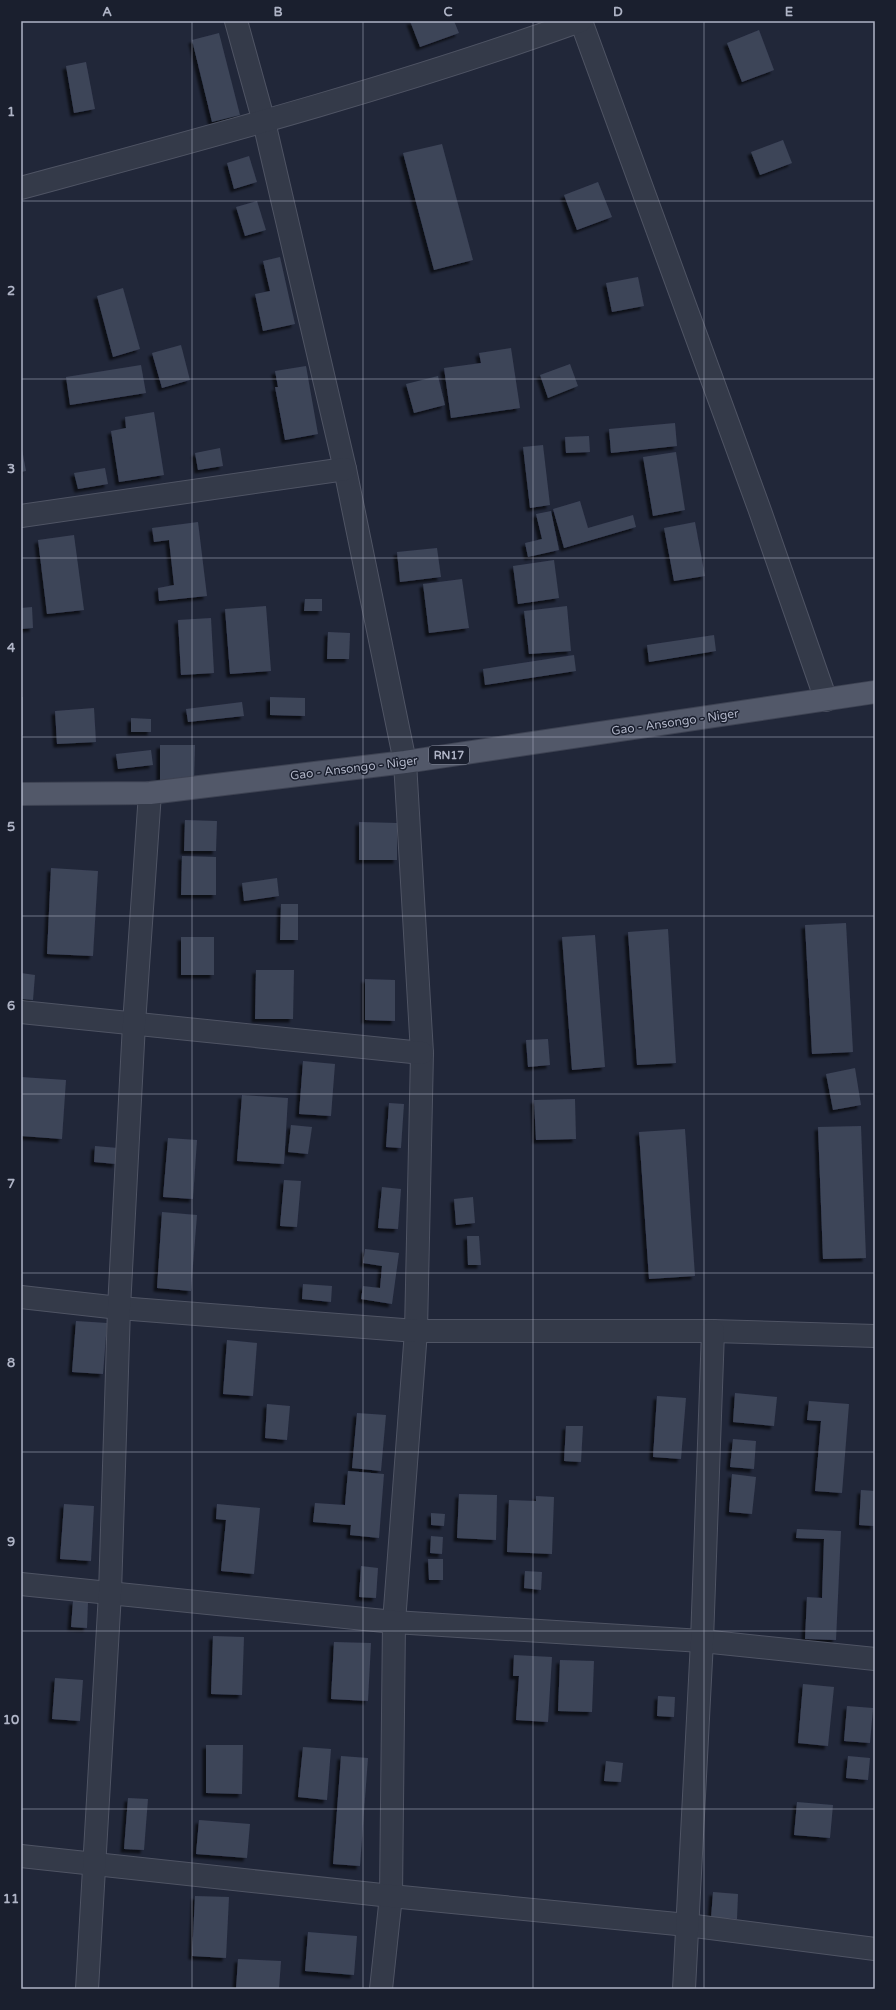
<svg xmlns="http://www.w3.org/2000/svg" width="896" height="2010" font-family="'Varela Round',sans-serif">
  <style>
    .building { fill: #3d4459; filter: url(#shadow) }
    .lines { fill: none; stroke-linecap: round; stroke-linejoin: round }
    .minor-casing { stroke: #4f5464; stroke-width: 24 }
    .major-casing { stroke: #3e4353; stroke-width: 24 }
    .minor { stroke: #343a49; stroke-width: 22 }
    .major { stroke: #525869; stroke-width: 22 }
    .grid { fill: none; stroke: #afb4c6; stroke-width: 1; stroke-opacity: 0.55 }
    .labels { text-anchor: middle; dominant-baseline: central; stroke-width: 3; stroke-linejoin: round; paint-order: stroke }
    .shield { fill: #1a1f2e; stroke: #828798; stroke-width: 1 }
    .shield-label { font-size: 11px; font-weight: bold; fill: #afb4c6 }
    .street-label { font-size: 12px; fill: #afb4c6; stroke: #1a1f2e }
    .neatline { fill: none; stroke: #afb4c6; stroke-width: 1.5 }
    .grid-label { font-size: 13px; text-anchor: middle; font-weight: bold; fill: #afb4c6 }
  </style>
  <defs>
    <filter id="shadow"><feDropShadow dx="-3.5" dy="3.5" stdDeviation="1" flood-color="#0009"/></filter>
  </defs>
  <rect width="100%" height="100%" fill="#212739"/>
  <g class="building">
    <path d="M 410,21 L 454,21 L 459,33 L 420,47 Z"/>
    <path d="M 759,30 L 774,70 L 742,82 L 727,43 Z"/>
    <path d="M 219,33 L 240,115 L 212,122 L 192,40 Z"/>
    <path d="M 86,62 L 95,109 L 74,113 L 66,66 Z"/>
    <path d="M 783,140 L 792,163 L 760,175 L 751,152 Z"/>
    <path d="M 442,144 L 473,260 L 434,270 L 403,153 Z"/>
    <path d="M 249,156 L 257,182 L 234,189 L 227,163 Z"/>
    <path d="M 598,182 L 612,217 L 577,230 L 564,195 Z"/>
    <path d="M 257,201 L 266,230 L 245,236 L 236,207 Z"/>
    <path d="M 280,257 L 295,324 L 263,331 L 255,294 L 270,291 L 263,261 Z"/>
    <path d="M 638,277 L 644,306 L 612,312 L 606,283 Z"/>
    <path d="M 123,288 L 140,349 L 113,357 L 97,296 Z"/>
    <path d="M 181,345 L 190,380 L 162,388 L 152,353 Z"/>
    <path d="M 511,348 L 520,408 L 451,418 L 444,368 L 481,363 L 479,353 Z"/>
    <path d="M 570,364 L 578,386 L 548,398 L 540,375 Z"/>
    <path d="M 141,365 L 146,393 L 70,405 L 66,377 Z"/>
    <path d="M 306,366 L 318,434 L 285,440 L 275,387 L 278,387 L 275,371 Z"/>
    <path d="M 438,376 L 445,405 L 414,413 L 406,384 Z"/>
    <path d="M 154,412 L 164,475 L 119,482 L 111,431 L 126,428 L 125,417 Z"/>
    <path d="M 675,423 L 677,446 L 611,453 L 609,429 Z"/>
    <path d="M 589,436 L 590,452 L 566,453 L 565,437 Z"/>
    <path d="M 21,444 L 26,471 L 21,472 Z"/>
    <path d="M 543,445 L 550,505 L 530,508 L 523,447 Z"/>
    <path d="M 220,448 L 223,466 L 198,470 L 195,453 Z"/>
    <path d="M 676,452 L 685,510 L 653,516 L 643,457 Z"/>
    <path d="M 105,468 L 108,484 L 78,489 L 74,473 Z"/>
    <path d="M 580,501 L 588,528 L 633,515 L 636,527 L 564,548 L 553,509 Z"/>
    <path d="M 551,511 L 559,550 L 528,557 L 525,543 L 542,539 L 536,514 Z"/>
    <path d="M 198,522 L 207,596 L 159,601 L 158,588 L 174,585 L 169,540 L 154,542 L 152,528 Z"/>
    <path d="M 695,522 L 705,576 L 674,581 L 664,528 Z"/>
    <path d="M 74,535 L 84,610 L 47,614 L 38,540 Z"/>
    <path d="M 437,548 L 441,577 L 400,582 L 397,552 Z"/>
    <path d="M 554,560 L 559,598 L 518,604 L 513,566 Z"/>
    <path d="M 462,579 L 469,628 L 429,633 L 423,584 Z"/>
    <path d="M 305,599 L 322,599 L 322,611 L 304,611 Z"/>
    <path d="M 266,606 L 271,671 L 230,674 L 225,609 Z"/>
    <path d="M 567,606 L 571,651 L 529,654 L 524,611 Z"/>
    <path d="M 32,607 L 33,628 L 21,629 L 21,608 Z"/>
    <path d="M 211,618 L 214,673 L 181,675 L 178,620 Z"/>
    <path d="M 328,632 L 350,633 L 349,659 L 327,659 Z"/>
    <path d="M 714,635 L 716,651 L 649,662 L 647,645 Z"/>
    <path d="M 574,655 L 576,671 L 485,685 L 483,669 Z"/>
    <rect x="21" y="697" width="2" height="38"/>
    <path d="M 270,697 L 305,698 L 305,716 L 270,715 Z"/>
    <path d="M 242,702 L 244,716 L 188,722 L 186,709 Z"/>
    <path d="M 94,708 L 96,742 L 57,744 L 55,711 Z"/>
    <path d="M 131,718 L 151,719 L 151,732 L 131,732 Z"/>
    <path d="M 160,745 L 195,745 L 194,781 L 160,780 Z"/>
    <path d="M 151,750 L 153,765 L 118,769 L 116,754 Z"/>
    <path d="M 185,820 L 217,821 L 216,851 L 184,851 Z"/>
    <path d="M 359,822 L 397,823 L 397,860 L 359,860 Z"/>
    <path d="M 182,856 L 216,857 L 216,895 L 181,895 Z"/>
    <path d="M 51,868 L 98,871 L 93,956 L 47,954 Z"/>
    <path d="M 277,878 L 279,896 L 244,901 L 242,883 Z"/>
    <path d="M 281,904 L 298,904 L 298,940 L 280,940 Z"/>
    <path d="M 846,923 L 853,1052 L 812,1054 L 805,925 Z"/>
    <path d="M 668,929 L 676,1063 L 637,1065 L 628,932 Z"/>
    <path d="M 595,935 L 605,1067 L 572,1070 L 562,937 Z"/>
    <rect x="181" y="937" width="33" height="38"/>
    <path d="M 256,970 L 294,970 L 293,1019 L 255,1019 Z"/>
    <path d="M 21,973 L 35,975 L 33,1000 L 21,999 Z"/>
    <path d="M 365,979 L 395,980 L 395,1021 L 365,1020 Z"/>
    <path d="M 548,1039 L 550,1065 L 528,1067 L 526,1040 Z"/>
    <path d="M 303,1061 L 335,1064 L 331,1116 L 299,1114 Z"/>
    <path d="M 855,1068 L 861,1105 L 833,1110 L 826,1074 Z"/>
    <path d="M 21,1077 L 66,1080 L 62,1139 L 21,1136 Z"/>
    <path d="M 242,1095 L 288,1098 L 284,1164 L 237,1161 Z"/>
    <path d="M 575,1099 L 576,1139 L 536,1140 L 534,1100 Z"/>
    <path d="M 389,1103 L 404,1104 L 401,1148 L 386,1147 Z"/>
    <path d="M 291,1125 L 312,1127 L 308,1154 L 288,1152 Z"/>
    <path d="M 861,1126 L 866,1258 L 823,1259 L 818,1127 Z"/>
    <path d="M 685,1129 L 695,1276 L 649,1279 L 639,1132 Z"/>
    <path d="M 168,1138 L 197,1140 L 193,1199 L 163,1197 Z"/>
    <path d="M 95,1146 L 118,1148 L 116,1164 L 94,1162 Z"/>
    <path d="M 284,1180 L 301,1181 L 297,1227 L 280,1226 Z"/>
    <path d="M 382,1187 L 401,1189 L 398,1229 L 378,1228 Z"/>
    <path d="M 473,1197 L 475,1223 L 456,1225 L 454,1199 Z"/>
    <path d="M 162,1212 L 197,1215 L 191,1291 L 157,1288 Z"/>
    <path d="M 467,1236 L 479,1236 L 481,1265 L 468,1265 Z"/>
    <path d="M 365,1249 L 399,1253 L 392,1304 L 361,1299 L 363,1286 L 380,1288 L 382,1266 L 363,1263 Z"/>
    <path d="M 303,1284 L 332,1286 L 331,1302 L 302,1299 Z"/>
    <path d="M 76,1321 L 107,1323 L 103,1374 L 72,1372 Z"/>
    <path d="M 227,1340 L 257,1343 L 253,1396 L 223,1394 Z"/>
    <path d="M 735,1393 L 777,1397 L 774,1426 L 733,1422 Z"/>
    <path d="M 657,1396 L 686,1398 L 681,1459 L 653,1457 Z"/>
    <path d="M 809,1401 L 849,1404 L 842,1493 L 815,1491 L 821,1421 L 807,1420 Z"/>
    <path d="M 267,1404 L 290,1406 L 287,1440 L 265,1438 Z"/>
    <path d="M 357,1413 L 386,1415 L 381,1471 L 352,1468 Z"/>
    <path d="M 566,1426 L 583,1426 L 581,1462 L 564,1461 Z"/>
    <path d="M 733,1439 L 756,1441 L 754,1469 L 730,1467 Z"/>
    <path d="M 348,1471 L 384,1474 L 379,1538 L 350,1535 L 351,1525 L 313,1522 L 315,1503 L 345,1505 Z"/>
    <path d="M 732,1474 L 756,1477 L 752,1514 L 729,1512 Z"/>
    <path d="M 861,1490 L 875,1491 L 874,1526 L 859,1525 Z"/>
    <path d="M 459,1494 L 497,1495 L 496,1540 L 457,1538 Z"/>
    <path d="M 536,1496 L 554,1497 L 552,1554 L 507,1552 L 509,1500 L 536,1501 Z"/>
    <path d="M 64,1504 L 94,1506 L 91,1561 L 60,1559 Z"/>
    <path d="M 217,1504 L 260,1508 L 254,1574 L 221,1571 L 226,1520 L 216,1519 Z"/>
    <path d="M 431,1513 L 445,1514 L 444,1526 L 431,1525 Z"/>
    <path d="M 797,1529 L 841,1531 L 836,1640 L 805,1639 L 807,1597 L 822,1598 L 824,1539 L 796,1538 Z"/>
    <path d="M 431,1536 L 443,1537 L 442,1554 L 430,1553 Z"/>
    <path d="M 428,1559 L 443,1559 L 443,1580 L 429,1580 Z"/>
    <path d="M 361,1566 L 378,1568 L 376,1598 L 359,1597 Z"/>
    <path d="M 525,1571 L 542,1572 L 541,1590 L 524,1588 Z"/>
    <path d="M 73,1601 L 88,1602 L 87,1628 L 71,1627 Z"/>
    <path d="M 213,1636 L 244,1637 L 242,1695 L 211,1694 Z"/>
    <path d="M 334,1642 L 371,1643 L 368,1701 L 331,1699 Z"/>
    <path d="M 514,1655 L 552,1657 L 548,1722 L 516,1720 L 519,1676 L 513,1676 Z"/>
    <path d="M 560,1660 L 594,1661 L 592,1712 L 558,1711 Z"/>
    <path d="M 55,1678 L 83,1680 L 80,1721 L 52,1719 Z"/>
    <path d="M 803,1684 L 834,1687 L 828,1746 L 798,1743 Z"/>
    <path d="M 658,1696 L 675,1697 L 674,1717 L 657,1716 Z"/>
    <path d="M 847,1706 L 873,1708 L 870,1743 L 844,1741 Z"/>
    <path d="M 206,1745 L 243,1745 L 242,1794 L 206,1793 Z"/>
    <path d="M 303,1747 L 331,1749 L 327,1800 L 298,1797 Z"/>
    <path d="M 341,1756 L 368,1758 L 360,1866 L 333,1864 Z"/>
    <path d="M 848,1756 L 870,1758 L 868,1780 L 846,1778 Z"/>
    <path d="M 606,1761 L 623,1763 L 621,1782 L 604,1781 Z"/>
    <path d="M 128,1798 L 148,1799 L 144,1850 L 124,1849 Z"/>
    <path d="M 797,1802 L 833,1805 L 830,1838 L 794,1835 Z"/>
    <path d="M 199,1820 L 250,1824 L 247,1858 L 196,1854 Z"/>
    <path d="M 713,1892 L 738,1894 L 737,1919 L 711,1918 Z"/>
    <path d="M 195,1896 L 229,1897 L 226,1958 L 192,1956 Z"/>
    <path d="M 308,1932 L 357,1936 L 354,1975 L 305,1971 Z"/>
    <path d="M 238,1959 L 281,1961 L 279,1989 L 236,1989 Z"/>
  </g>
  <g class="lines">
    <g class="minor-casing">
      <g id="minor">
        <path d="M 236,21 L 264,122 L 345,469 L 405,762 L 422,1053 L 416,1331 L 394,1622 L 391,1896 L 381,1989"/>
        <path d="M 581,21 L 759,508 L 826,700"/>
        <path d="M 21,188 C 209,137 397,87 580,21"/>
        <path d="M 21,516 L 345,469"/>
        <path d="M 21,1012 L 422,1053"/>
        <path d="M 21,1297 L 119,1308 L 416,1331 L 713,1331 L 875,1336"/>
        <path d="M 21,1584 L 394,1622 L 702,1641 L 875,1659"/>
        <path d="M 21,1856 L 391,1896 L 687,1925 L 875,1949"/>
        <path d="M 87,1989 L 110,1593 L 119,1308 L 134,1024 L 150,793"/>
        <path d="M 684,1989 L 702,1641 L 713,1331"/>
      </g>
    </g>
    <g class="major-casing">
      <path id="major" d="M 21,794 L 150,793 L 405,762 L 875,692"/>
    </g>
    <use href="#minor" class="minor"/>
    <use href="#major" class="major"/>
  </g>
  <path class="grid" d="M 192,21 L 192,1989M 363,21 L 363,1989M 533,21 L 533,1989M 704,21 L 704,1989M 21,201 L 875,201M 21,379 L 875,379M 21,558 L 875,558M 21,737 L 875,737M 21,916 L 875,916M 21,1094 L 875,1094M 21,1273 L 875,1273M 21,1452 L 875,1452M 21,1631 L 875,1631M 21,1809 L 875,1809"/>
  <g class="labels">
    <rect class="shield" x="429" y="746" width="40" height="18" rx="3"/>
    <g class="shield-label">
      <text x="449" y="755">RN17</text>
    </g>
    <g class="street-label">
      <text transform="translate(675 722) rotate(-8)">Gao - Ansongo - Niger</text>
      <text transform="translate(354 768) rotate(-7)">Gao - Ansongo - Niger</text>
    </g>
  </g>
  <rect width="896" height="2010" fill="none" stroke="#1a1f2e" stroke-width="44"/>
  <rect x="22" y="22" width="852" height="1966" class="neatline"/>
  <g class="grid-label">
    <text x="107" y="16">A</text>
    <text x="278" y="16">B</text>
    <text x="448" y="16">C</text>
    <text x="618" y="16">D</text>
    <text x="789" y="16">E</text>
    <text x="11" y="116">1</text>
    <text x="11" y="295">2</text>
    <text x="11" y="473">3</text>
    <text x="11" y="652">4</text>
    <text x="11" y="831">5</text>
    <text x="11" y="1010">6</text>
    <text x="11" y="1188">7</text>
    <text x="11" y="1367">8</text>
    <text x="11" y="1546">9</text>
    <text x="11" y="1724">10</text>
    <text x="11" y="1903">11</text>
  </g>
</svg>
